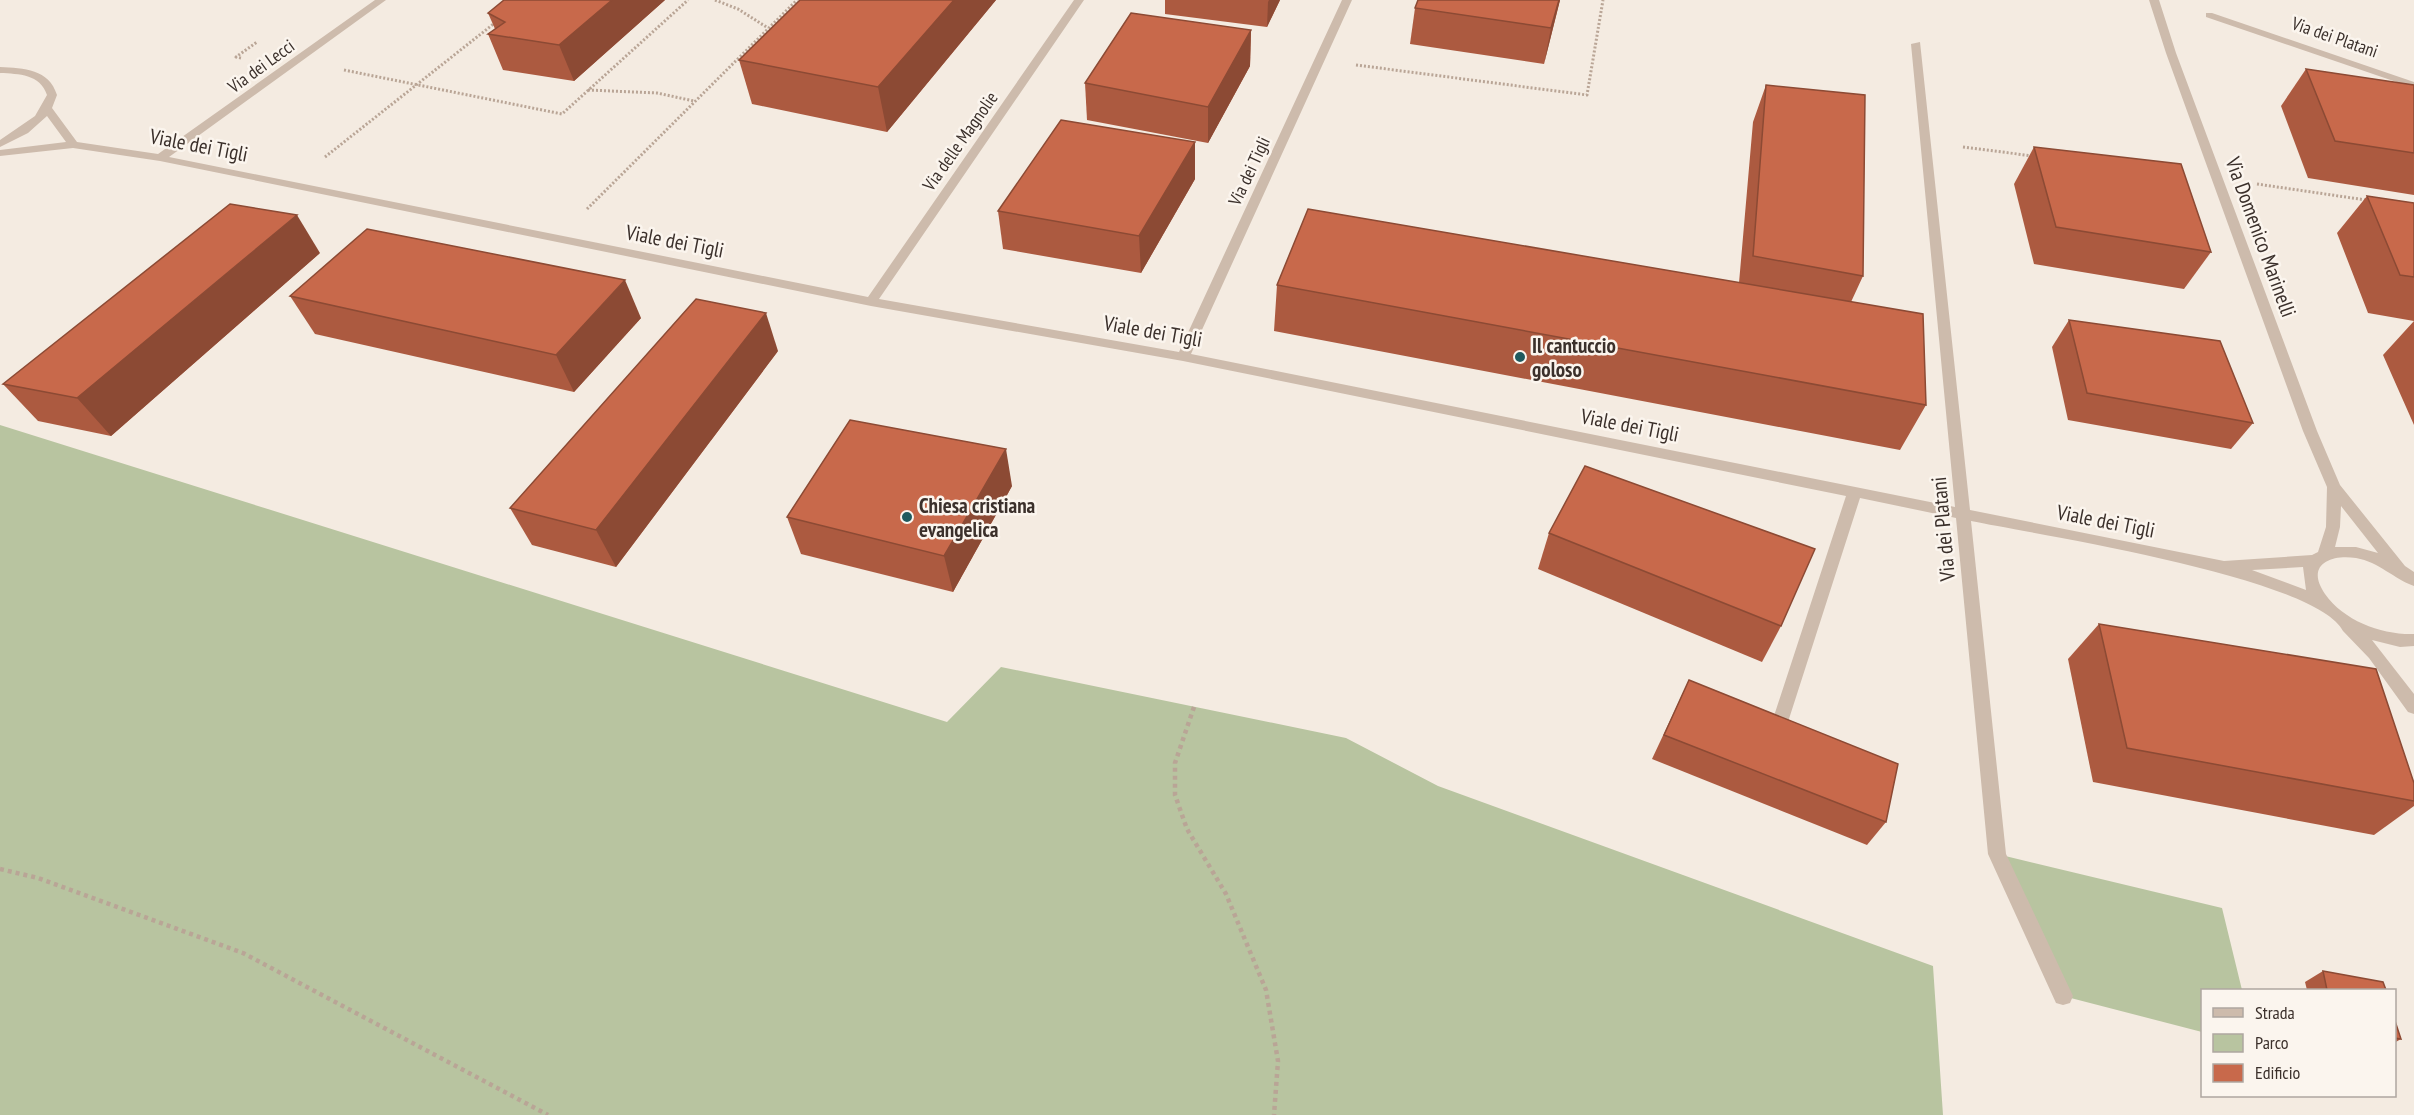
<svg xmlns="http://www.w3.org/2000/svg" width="2414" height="1115" font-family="'PT Sans Narrow',sans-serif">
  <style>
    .green { fill: #b8c4a0 }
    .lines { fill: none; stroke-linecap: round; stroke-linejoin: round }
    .path-far1 { stroke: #b9a596; stroke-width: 3; stroke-dasharray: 2 2; stroke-linecap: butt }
    .path { stroke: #b9a596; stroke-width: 4.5; stroke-dasharray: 4 4; stroke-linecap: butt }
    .minor { fill: #cdbbac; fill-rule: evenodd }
    .wall { fill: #ac5a40 }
    .shaded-wall { fill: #8c4a34 }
    .building { fill: #c8694b; stroke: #8c4a34; stroke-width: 1.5 }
    .poi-dot { fill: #1f5a5e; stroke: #fbf5ee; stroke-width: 2 }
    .labels { text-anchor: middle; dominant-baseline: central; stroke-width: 5; stroke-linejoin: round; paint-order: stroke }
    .far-street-label { font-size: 18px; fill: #3b302b; stroke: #fbf5ee }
    .street-label { font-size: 21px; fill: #3b302b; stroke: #fbf5ee }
    .poi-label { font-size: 21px; font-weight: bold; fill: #3b302b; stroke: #fbf5ee; text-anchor: start }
  </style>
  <rect width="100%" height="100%" fill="#f4ebe1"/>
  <g class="green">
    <path d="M 0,425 L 947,722 L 1001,667 L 1346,738 L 1438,786 L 1933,966 L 1943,1115 L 0,1115 Z"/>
    <path d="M 1997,854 L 2222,908 L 2242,990 L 2202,990 L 2202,1032 L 2063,996 Z"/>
  </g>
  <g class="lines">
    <g class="path-far1">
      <path d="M 715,0 L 738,9 L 768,28"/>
      <path d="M 241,58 L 236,57 L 257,42"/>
      <path d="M 1356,65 L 1587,95 L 1603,0"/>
      <path d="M 344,70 L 562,114 L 688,0"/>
      <path d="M 588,90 L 657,93 L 694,101"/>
      <path d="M 1963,147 L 2033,156"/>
      <path d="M 325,157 L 496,22"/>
      <path d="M 2257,184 L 2366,200"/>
      <path d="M 587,209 L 797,0"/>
    </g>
    <g class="path">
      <path d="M 1194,707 L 1175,763 L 1175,795 L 1187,829 L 1226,894 L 1266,990 L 1278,1061 L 1274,1115"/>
      <path d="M 0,869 L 38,878 L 243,953 L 548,1115"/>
    </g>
    <g class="minor">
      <path d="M 375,0 L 386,0 L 169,157 L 868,297 L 1074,0 L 1084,0 L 879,299 L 1179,352 L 1342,0 L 1352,0 L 1191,354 L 1955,507 L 1911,44 L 1920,42 L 1970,510 L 2224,561 L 2312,555 L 2318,552 L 2326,527 L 2327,487 L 2303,431 L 2166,53 L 2149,0 L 2159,0 L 2176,53 L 2317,431 L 2340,485 L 2405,566 L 2414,572 L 2414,586 C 2394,579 2379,562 2356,558 C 2330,554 2305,565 2325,594 C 2344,621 2382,635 2414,634 L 2414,646 L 2400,647 L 2372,640 L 2414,694 L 2414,714 L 2408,712 L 2369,658 L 2343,631 C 2315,577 2039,535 1971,521 L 2006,854 L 2073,996 L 2070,1003 L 2063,1005 L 2056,1003 L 1988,854 L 1956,518 L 1860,498 L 1788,722 L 1786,727 L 1780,729 L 1774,727 L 1772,722 L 1846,496 L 1183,361 L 871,306 L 160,161 L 73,148 L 0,156 L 0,150 L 66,142 L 47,116 L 28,133 L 0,147 L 0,140 L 35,116 L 47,95 C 40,74 19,74 0,73 L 0,67 C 24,68 49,69 57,95 L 52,108 L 77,142 L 158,154 ZM 2341,506 L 2378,553 L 2356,547 L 2335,547 L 2340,527 ZM 2303,567 L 2306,590 L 2252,570 Z"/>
      <path d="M 2206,13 L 2212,13 L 2414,82 L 2414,88 L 2206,17 Z"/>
    </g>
  </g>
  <g class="wall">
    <path d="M 665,0 L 574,81 L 503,70 L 488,34 L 495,29 L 488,13 Z"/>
    <path d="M 800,0 L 996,0 L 887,132 L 752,104 L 739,60 Z"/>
    <path d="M 1165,0 L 1280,0 L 1267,27 L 1165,14 Z"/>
    <path d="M 1560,0 L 1544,64 L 1410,44 L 1415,8 Z"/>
    <path d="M 1251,30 L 1250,66 L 1208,143 L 1087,120 L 1085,83 Z"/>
    <path d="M 2306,69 L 2414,85 L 2414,195 L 2308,178 L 2281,106 Z"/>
    <path d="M 1766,85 L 1863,276 L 1851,302 L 1926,405 L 1900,450 L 1274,331 L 1277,285 L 1739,283 L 1753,122 Z"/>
    <path d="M 2034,147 L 2211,252 L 2184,289 L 2034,264 L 2014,184 Z"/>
    <path d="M 1195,179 L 1141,273 L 1003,249 L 998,211 Z"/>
    <path d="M 2367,196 L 2414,203 L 2414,425 L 2383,355 L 2414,321 L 2368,313 L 2337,233 Z"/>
    <path d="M 320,253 L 111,436 L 38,421 L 3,384 Z"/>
    <path d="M 290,296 L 641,318 L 574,392 L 315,334 Z"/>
    <path d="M 2069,320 L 2253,423 L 2231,449 L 2068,420 L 2052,347 Z"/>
    <path d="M 778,351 L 616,567 L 532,545 L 510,508 Z"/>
    <path d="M 1012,486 L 953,592 L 801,554 L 787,517 Z"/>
    <path d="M 1549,533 L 1781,626 L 1762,662 L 1538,569 Z"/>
    <path d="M 2099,624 L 2414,783 L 2414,806 L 2374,835 L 2093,782 L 2068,659 Z"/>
    <path d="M 1689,680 L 1886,822 L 1867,845 L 1652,759 Z"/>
    <path d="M 2323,971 L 2386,990 L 2307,990 L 2305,982 Z"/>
    <path d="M 2394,1018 L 2401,1039 L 2394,1043 Z"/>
  </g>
  <g class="shaded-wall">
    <path d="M 612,0 L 665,0 L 574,81 L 559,45 Z"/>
    <path d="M 954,0 L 996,0 L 887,132 L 878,87 Z"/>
    <path d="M 1269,0 L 1280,0 L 1267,27 L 1268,2 Z"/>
    <path d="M 1559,0 L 1560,0 L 1544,64 L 1551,28 Z"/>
    <path d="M 1251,30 L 1250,66 L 1208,143 L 1208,107 Z"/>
    <path d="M 1195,142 L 1195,179 L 1141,273 L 1139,236 Z"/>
    <path d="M 297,215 L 320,253 L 111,436 L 77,398 Z"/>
    <path d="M 625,280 L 641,318 L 574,392 L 556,355 Z"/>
    <path d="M 766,313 L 778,351 L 616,567 L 596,530 Z"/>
    <path d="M 1006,449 L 1012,486 L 953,592 L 944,556 Z"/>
  </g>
  <g class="building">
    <path d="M 504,0 L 612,0 L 559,45 L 488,34 L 505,22 L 488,13 Z"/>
    <path d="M 800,0 L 954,0 L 878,87 L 739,60 Z"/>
    <path d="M 1418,0 L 1559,0 L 1551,28 L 1415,8 Z"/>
    <path d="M 1131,13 L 1251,30 L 1208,107 L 1085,83 Z"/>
    <path d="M 2306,69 L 2414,85 L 2414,153 L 2335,141 Z"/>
    <path d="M 1766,85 L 1865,95 L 1863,276 L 1753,256 Z"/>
    <path d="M 1061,120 L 1195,142 L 1139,236 L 998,211 Z"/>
    <path d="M 2034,147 L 2181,164 L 2211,252 L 2056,227 Z"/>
    <path d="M 2367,196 L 2414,203 L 2414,277 L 2400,275 Z"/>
    <path d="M 230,204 L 297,215 L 77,398 L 3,384 Z"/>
    <path d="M 1308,209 L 1923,314 L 1926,405 L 1277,285 Z"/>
    <path d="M 367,229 L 625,280 L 556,355 L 290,296 Z"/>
    <path d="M 696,299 L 766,313 L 596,530 L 510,508 Z"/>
    <path d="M 2069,320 L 2220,341 L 2253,423 L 2087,393 Z"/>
    <path d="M 850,420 L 1006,449 L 944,556 L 787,517 Z"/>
    <path d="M 1585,466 L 1815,549 L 1781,626 L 1549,533 Z"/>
    <path d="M 2099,624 L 2376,669 L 2414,783 L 2414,801 L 2127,748 Z"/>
    <path d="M 1689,680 L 1898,764 L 1886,822 L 1664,735 Z"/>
    <path d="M 2323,971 L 2383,982 L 2386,990 L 2327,990 Z"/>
    <path d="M 2394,1018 L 2401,1039 L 2394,1038 Z"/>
  </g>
  <g class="poi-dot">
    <circle cx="1520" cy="357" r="6"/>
    <circle cx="907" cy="517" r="6"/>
  </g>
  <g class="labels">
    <g class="far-street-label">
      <text transform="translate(2335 37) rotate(19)">Via dei Platani</text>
      <text transform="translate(261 66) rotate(-36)">Via dei Lecci</text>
      <text transform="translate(960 141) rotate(-55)">Via delle Magnolie</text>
      <text transform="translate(1249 171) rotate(-65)">Via dei Tigli</text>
    </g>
    <g class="street-label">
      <text transform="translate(199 145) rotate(11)">Viale dei Tigli</text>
      <text transform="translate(2261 237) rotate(70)">Via Domenico Marinelli</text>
      <text transform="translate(675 241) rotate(11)">Viale dei Tigli</text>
      <text transform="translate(1153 331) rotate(10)">Viale dei Tigli</text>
      <text transform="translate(1630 425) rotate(11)">Viale dei Tigli</text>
      <text transform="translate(2106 521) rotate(11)">Viale dei Tigli</text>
      <text transform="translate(1943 529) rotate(-95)">Via dei Platani</text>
    </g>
    <g class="poi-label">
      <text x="1532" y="345">Il cantuccio<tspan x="1532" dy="24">goloso</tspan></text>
      <text x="919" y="505">Chiesa cristiana<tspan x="919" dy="24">evangelica</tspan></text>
    </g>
  </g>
  <rect x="2201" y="989" width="195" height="108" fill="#fbf5ee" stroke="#aea6a0" stroke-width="1.5"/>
  <rect x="2213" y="1008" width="30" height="9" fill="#cdbbac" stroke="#aea6a0" stroke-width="1.5"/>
  <text x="2255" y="1019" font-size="18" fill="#3b302b">Strada</text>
  <rect x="2213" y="1034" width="30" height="18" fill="#b8c4a0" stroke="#aea6a0" stroke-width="1.5"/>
  <text x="2255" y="1049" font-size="18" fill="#3b302b">Parco</text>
  <rect x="2213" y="1064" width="30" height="18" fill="#c8694b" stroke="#aea6a0" stroke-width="1.5"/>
  <text x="2255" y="1079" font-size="18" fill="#3b302b">Edificio</text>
</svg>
